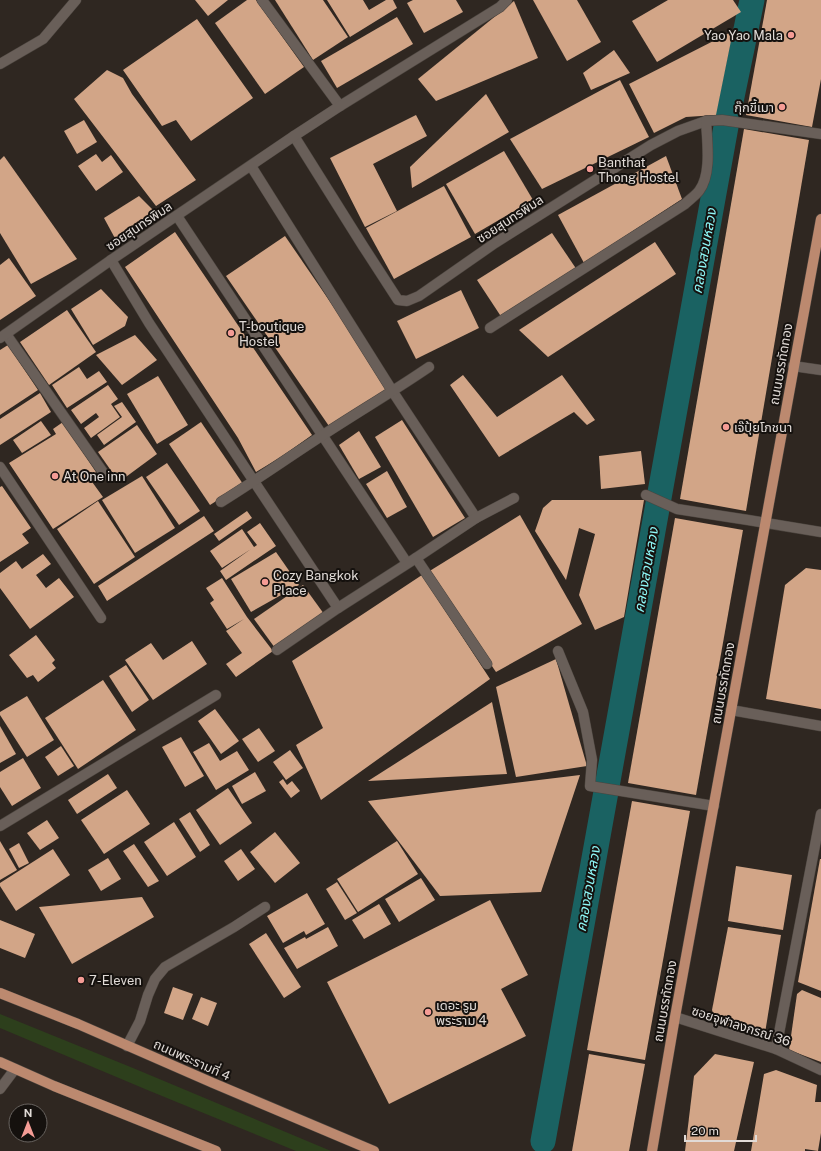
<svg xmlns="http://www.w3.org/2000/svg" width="821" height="1151" font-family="'Public Sans','Noto Sans Thai',sans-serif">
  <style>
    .green { fill: #2d3f1c }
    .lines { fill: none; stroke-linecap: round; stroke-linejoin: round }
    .canal { stroke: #1a6262; stroke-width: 25 }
    .building { fill: #d2a587 }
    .minor-casing { stroke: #4c453f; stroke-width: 11 }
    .major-casing { stroke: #4c453f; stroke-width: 11 }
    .minor { stroke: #695f59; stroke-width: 10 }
    .major { stroke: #bc896f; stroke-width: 10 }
    .poi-dot { fill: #f59c95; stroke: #15110e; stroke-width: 1.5 }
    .labels { text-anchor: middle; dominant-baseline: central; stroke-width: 4; stroke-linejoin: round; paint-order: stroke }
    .poi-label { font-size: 13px; fill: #e1dbd7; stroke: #15110e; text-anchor: start }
    .street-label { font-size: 13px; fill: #e1dbd7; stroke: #15110e }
    .water-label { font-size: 14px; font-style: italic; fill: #8ef7f7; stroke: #15110e }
  </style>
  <rect width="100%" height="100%" fill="#2f2721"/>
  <path class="green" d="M 0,1014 L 133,1068 L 331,1151 L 296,1151 L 145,1089 L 0,1028 Z"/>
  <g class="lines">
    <path class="canal" d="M 543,1141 L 727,121 L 752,0"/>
  </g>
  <g class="building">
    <path d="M 195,0 L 228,0 L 208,16 Z"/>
    <path d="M 247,0 L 256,0 L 304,67 L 265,94 L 215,23 Z"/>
    <path d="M 275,0 L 323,0 L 348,37 L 313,60 Z"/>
    <path d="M 327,0 L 363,0 L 369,10 L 386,0 L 393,0 L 397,8 L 350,37 Z"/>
    <path d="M 413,0 L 456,0 L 463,12 L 424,33 L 407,3 Z"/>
    <path d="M 533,0 L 577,0 L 601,42 L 567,61 Z"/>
    <path d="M 668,0 L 733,0 L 741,12 L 657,62 L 632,21 Z"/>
    <path d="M 767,0 L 821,0 L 821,79 L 812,127 L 746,115 Z"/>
    <path d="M 514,1 L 538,58 L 436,101 L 418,79 Z"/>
    <path d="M 397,17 L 413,44 L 337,88 L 321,61 Z"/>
    <path d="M 197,19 L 253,98 L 191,141 L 176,120 L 162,126 L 123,70 Z"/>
    <path d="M 733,31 L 716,115 L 686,117 L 654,133 L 629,84 Z"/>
    <path d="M 614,50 L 630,73 L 591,90 L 583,73 Z"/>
    <path d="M 107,70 L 123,78 L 132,94 L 196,180 L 156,206 L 74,99 Z"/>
    <path d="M 620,80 L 649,137 L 542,189 L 510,139 Z"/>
    <path d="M 486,94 L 509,132 L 412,188 L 410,167 Z"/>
    <path d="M 416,115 L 427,136 L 373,164 L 397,211 L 365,227 L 330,158 Z"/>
    <path d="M 84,120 L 97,142 L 77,154 L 64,131 Z"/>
    <path d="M 744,129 L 809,140 L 746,511 L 680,499 Z"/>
    <path d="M 504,151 L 533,200 L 475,234 L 446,184 Z"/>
    <path d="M 96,154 L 102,162 L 111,155 L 123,172 L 96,191 L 78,166 Z"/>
    <path d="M 4,156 L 77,259 L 31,284 L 0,233 L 0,160 Z"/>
    <path d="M 666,156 L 682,199 L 584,263 L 558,215 Z"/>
    <path d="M 444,186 L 471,237 L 394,279 L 366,228 Z"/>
    <path d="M 139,196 L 159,216 L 117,242 L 104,218 Z"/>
    <path d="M 175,232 L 312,435 L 281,457 L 256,472 L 238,438 L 125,267 Z"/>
    <path d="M 552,233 L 577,270 L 502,318 L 477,280 Z"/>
    <path d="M 285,236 L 390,389 L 331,429 L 226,276 Z"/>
    <path d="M 655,242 L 676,274 L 548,357 L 519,330 Z"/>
    <path d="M 9,258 L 36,296 L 0,320 L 0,265 Z"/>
    <path d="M 101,289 L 128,317 L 125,326 L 93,345 L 71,309 Z"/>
    <path d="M 461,290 L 479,328 L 416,359 L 397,321 Z"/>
    <path d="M 67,310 L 96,352 L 49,385 L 20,342 Z"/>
    <path d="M 135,335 L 157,360 L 122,385 L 96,355 Z"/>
    <path d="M 8,345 L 38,390 L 0,415 L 0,350 Z"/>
    <path d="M 79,367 L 87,379 L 99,371 L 107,382 L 67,408 L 52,385 Z"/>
    <path d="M 463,375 L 497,417 L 562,375 L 595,420 L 587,425 L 574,412 L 499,457 L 450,385 Z"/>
    <path d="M 158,376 L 188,425 L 157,444 L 127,394 Z"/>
    <path d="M 108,385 L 118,399 L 111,404 L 120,417 L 91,438 L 84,428 L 99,417 L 96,413 L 81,424 L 71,410 Z"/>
    <path d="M 40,393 L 51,412 L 0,445 L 0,419 Z"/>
    <path d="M 122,402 L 136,422 L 104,445 L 97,435 L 122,417 L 114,406 Z"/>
    <path d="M 402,420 L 465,518 L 433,537 L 375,437 Z"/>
    <path d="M 41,421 L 51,435 L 22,453 L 13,440 Z"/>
    <path d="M 63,422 L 96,472 L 90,479 L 103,497 L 53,529 L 9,463 L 56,434 L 53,429 Z"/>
    <path d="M 201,422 L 243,484 L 210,505 L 169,444 Z"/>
    <path d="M 137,425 L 157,454 L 119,482 L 98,452 Z"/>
    <path d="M 359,431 L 381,467 L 359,479 L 339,445 Z"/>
    <path d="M 641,451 L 645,484 L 601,489 L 599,456 Z"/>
    <path d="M 167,463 L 200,511 L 179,525 L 146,477 Z"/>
    <path d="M 387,471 L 407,507 L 387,518 L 366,484 Z"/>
    <path d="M 142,476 L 175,528 L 135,553 L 102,500 Z"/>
    <path d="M 2,486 L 31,528 L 22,534 L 29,543 L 0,562 L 0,487 Z"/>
    <path d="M 552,500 L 644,500 L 624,617 L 595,630 L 579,595 L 595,534 L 579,528 L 566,580 L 535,531 L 543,508 Z"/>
    <path d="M 98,501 L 135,557 L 94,584 L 57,529 Z"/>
    <path d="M 247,511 L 252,518 L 219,541 L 214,534 Z"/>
    <path d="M 520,515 L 582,624 L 496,672 L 428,572 Z"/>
    <path d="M 204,516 L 214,531 L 107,601 L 98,586 Z"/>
    <path d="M 675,518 L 743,530 L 696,795 L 628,783 Z"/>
    <path d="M 260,523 L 276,546 L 226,580 L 220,571 L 251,549 L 222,568 L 210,551 L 242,529 L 254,547 L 257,545 L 247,532 Z"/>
    <path d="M 276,552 L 299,585 L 251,612 L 231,579 Z"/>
    <path d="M 43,554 L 51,564 L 36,575 L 46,588 L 59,578 L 74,597 L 30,629 L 0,588 L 0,573 L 16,561 L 22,569 Z"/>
    <path d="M 806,568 L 821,570 L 821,709 L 766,699 L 785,585 Z"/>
    <path d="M 422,575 L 490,679 L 321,800 L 296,745 L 323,728 L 292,661 Z"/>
    <path d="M 222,578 L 247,617 L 273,651 L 236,677 L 226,664 L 242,653 L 226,631 L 244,619 L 227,629 L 210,603 L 214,600 L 206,588 Z"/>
    <path d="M 303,585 L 324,614 L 275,648 L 254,619 Z"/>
    <path d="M 36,635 L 55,660 L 52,663 L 56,668 L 38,682 L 33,675 L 27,678 L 9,655 Z"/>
    <path d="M 192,641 L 207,664 L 153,700 L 125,660 L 151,643 L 163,660 Z"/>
    <path d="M 556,659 L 587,766 L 516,777 L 496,687 Z"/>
    <path d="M 126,665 L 149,700 L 132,712 L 109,676 Z"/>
    <path d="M 103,680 L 136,730 L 78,769 L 45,718 Z"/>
    <path d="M 27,696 L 54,740 L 27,757 L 0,715 L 0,712 Z"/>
    <path d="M 492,702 L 507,774 L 368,781 Z"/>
    <path d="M 215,709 L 239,741 L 221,754 L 198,721 Z"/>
    <path d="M 0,726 L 16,754 L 0,763 Z"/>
    <path d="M 259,728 L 275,751 L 258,762 L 242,739 Z"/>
    <path d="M 181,737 L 204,776 L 185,787 L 162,747 Z"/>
    <path d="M 209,743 L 220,761 L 237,751 L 249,770 L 216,790 L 193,752 Z"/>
    <path d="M 61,746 L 74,766 L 58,776 L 45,757 Z"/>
    <path d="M 290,750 L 303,768 L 286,780 L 273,762 Z"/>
    <path d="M 23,758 L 41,788 L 12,806 L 0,787 L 0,772 Z"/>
    <path d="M 255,772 L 266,791 L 242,804 L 232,786 Z"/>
    <path d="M 108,774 L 117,788 L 77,814 L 68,800 Z"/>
    <path d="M 580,775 L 541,892 L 440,896 L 368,801 Z"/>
    <path d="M 283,779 L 287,785 L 292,781 L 300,791 L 291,798 L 279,782 Z"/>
    <path d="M 228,788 L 252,823 L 220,845 L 196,810 Z"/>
    <path d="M 127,790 L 150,824 L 104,854 L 81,820 Z"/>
    <path d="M 632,801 L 690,811 L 645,1060 L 587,1050 Z"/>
    <path d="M 190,812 L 210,845 L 200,852 L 179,819 Z"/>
    <path d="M 47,820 L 59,838 L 40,850 L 27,833 Z"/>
    <path d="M 174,822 L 196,857 L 167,876 L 144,842 Z"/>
    <path d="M 275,832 L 300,863 L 275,883 L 250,852 Z"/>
    <path d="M 0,841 L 17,870 L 0,880 Z"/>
    <path d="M 397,841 L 418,874 L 358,912 L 337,879 Z"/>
    <path d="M 19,843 L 29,863 L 19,868 L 9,849 Z"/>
    <path d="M 134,844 L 159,881 L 148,887 L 123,851 Z"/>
    <path d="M 53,849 L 70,875 L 16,911 L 0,886 L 0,883 Z"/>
    <path d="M 241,849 L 255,869 L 238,881 L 224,861 Z"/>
    <path d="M 108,858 L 121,879 L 101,891 L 88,870 Z"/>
    <path d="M 820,859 L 821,859 L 821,991 L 798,982 Z"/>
    <path d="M 736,866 L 792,875 L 783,930 L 728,921 Z"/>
    <path d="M 421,878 L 435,900 L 399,922 L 385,899 Z"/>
    <path d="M 337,882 L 357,913 L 345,920 L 326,889 Z"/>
    <path d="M 307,893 L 325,924 L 306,935 L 304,931 L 283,943 L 267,916 Z"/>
    <path d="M 142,897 L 154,917 L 72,964 L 39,907 Z"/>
    <path d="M 490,900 L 528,975 L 501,989 L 526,1036 L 389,1104 L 327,982 Z"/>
    <path d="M 379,904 L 391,924 L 364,939 L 352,920 Z"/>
    <path d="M 0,920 L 35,934 L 25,958 L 0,948 Z"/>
    <path d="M 328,927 L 338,946 L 297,969 L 284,948 L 305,937 L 306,939 Z"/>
    <path d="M 728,927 L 781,935 L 765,1033 L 717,1024 L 712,1010 Z"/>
    <path d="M 266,933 L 301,987 L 284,998 L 249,944 Z"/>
    <path d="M 173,987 L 193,994 L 183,1020 L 164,1013 Z"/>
    <path d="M 802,990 L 821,998 L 821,1062 L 789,1050 L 797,994 Z"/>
    <path d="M 201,997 L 217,1003 L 208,1026 L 192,1019 Z"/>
    <path d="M 589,1054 L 645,1064 L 629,1151 L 572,1151 Z"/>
    <path d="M 715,1054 L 754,1062 L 734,1151 L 685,1151 L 694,1076 Z"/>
    <path d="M 776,1070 L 817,1085 L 815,1102 L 821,1102 L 821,1133 L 818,1151 L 805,1149 L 805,1151 L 751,1151 L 764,1074 Z"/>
  </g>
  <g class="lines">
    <g class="minor-casing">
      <g id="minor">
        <path d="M 262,0 L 340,106"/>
        <path d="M 0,64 L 43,39 L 76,0"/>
        <path d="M 294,136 L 363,246 L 398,300 L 407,301 L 419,296 L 495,243 L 651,145 L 678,131 L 706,121 L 722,120 L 821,134"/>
        <path d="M 251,166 L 393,392 L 476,518"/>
        <path d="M 177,216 L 407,563"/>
        <path d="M 111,260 L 149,323 L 338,608"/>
        <path d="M 490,328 L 685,204 C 689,200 695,196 699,191 C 712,174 707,141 706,121"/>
        <path d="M 6,334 L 105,475"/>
        <path d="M 0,338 L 111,260 L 294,136 L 340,106 L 500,7 L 507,0"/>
        <path d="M 793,366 L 821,370"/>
        <path d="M 0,467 L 101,618"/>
        <path d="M 646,495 L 677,509 L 748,520 L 821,532"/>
        <path d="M 221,502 C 255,481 289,457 323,435 C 358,412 394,391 429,367"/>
        <path d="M 416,558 L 487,664"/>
        <path d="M 277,650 L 338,608 L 416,558 L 476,518 L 514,498"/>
        <path d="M 558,651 L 583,712 L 592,760 L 590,786 L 714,806"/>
        <path d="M 731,710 L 821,726"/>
        <path d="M 0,826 L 216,695"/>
        <path d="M 675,1017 L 776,1049 L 821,1070"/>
        <path d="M 127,1046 L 140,1021 L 148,995 L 155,979 L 165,967 L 234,927 L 265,907"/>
        <path d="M 776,1049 L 821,814"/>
        <path d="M 0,1089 L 15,1069"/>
      </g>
    </g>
    <g class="major-casing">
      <g id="major">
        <path d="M 0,993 L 78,1024 L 213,1083 L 374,1151"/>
        <path d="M 0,1062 L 54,1086 L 216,1151"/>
        <path d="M 652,1151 L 675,1017 L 821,219"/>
      </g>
    </g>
    <use href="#minor" class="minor"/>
    <use href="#major" class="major"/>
  </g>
  <g class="poi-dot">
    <circle cx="791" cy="35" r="4"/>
    <circle cx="782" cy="107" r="4"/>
    <circle cx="590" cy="169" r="4"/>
    <circle cx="231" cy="333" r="4"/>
    <circle cx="726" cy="427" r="4"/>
    <circle cx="55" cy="476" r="4"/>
    <circle cx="265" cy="582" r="4"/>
    <circle cx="81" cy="980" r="4"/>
    <circle cx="428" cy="1012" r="4"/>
  </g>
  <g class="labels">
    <g class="poi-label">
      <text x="783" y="35" text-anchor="end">Yao Yao Mala</text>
      <text x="774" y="107" text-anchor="end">กุ๊กขี้เมา</text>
      <text x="598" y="162">Banthat<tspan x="598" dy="15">Thong Hostel</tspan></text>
      <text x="239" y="326">T-boutique<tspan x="239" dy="15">Hostel</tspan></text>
      <text x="734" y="427">เจ๊ปุ้ยโภชนา</text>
      <text x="63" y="476">At One inn</text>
      <text x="273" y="575">Cozy Bangkok<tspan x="273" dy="15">Place</tspan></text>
      <text x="89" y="980">7-Eleven</text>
      <text x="436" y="1005">เดอะ รูม<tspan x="436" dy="15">พระราม 4</tspan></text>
    </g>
    <g class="street-label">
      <text transform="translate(510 219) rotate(-33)">ซอยสุนทรพิมล</text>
      <text transform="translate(139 226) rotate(-34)">ซอยสุนทรพิมล</text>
      <text transform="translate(781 364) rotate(-80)">ถนนบรรทัดทอง</text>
      <text transform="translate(723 683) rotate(-80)">ถนนบรรทัดทอง</text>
      <text transform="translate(665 1001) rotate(-80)">ถนนบรรทัดทอง</text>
      <text transform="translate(741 1026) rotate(18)">ซอยจุฬาลงกรณ์ 36</text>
      <text transform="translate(192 1060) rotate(24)">ถนนพระรามที่ 4</text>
    </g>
    <g class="water-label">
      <text transform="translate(704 251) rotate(-80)">คลองสวนหลวง</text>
      <text transform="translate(646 570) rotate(-80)">คลองสวนหลวง</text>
      <text transform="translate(588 889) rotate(-80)">คลองสวนหลวง</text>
    </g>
  </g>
  <g transform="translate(28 1123)"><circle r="19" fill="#15110e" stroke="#67625e"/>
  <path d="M0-3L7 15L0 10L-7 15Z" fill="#f59c95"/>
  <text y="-6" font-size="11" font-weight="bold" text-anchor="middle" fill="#e1dbd7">N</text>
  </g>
  <path d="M685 1135v6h71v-6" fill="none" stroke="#e1dbd7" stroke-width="2"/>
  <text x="691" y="1135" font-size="12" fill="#e1dbd7" stroke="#15110e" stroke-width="3" paint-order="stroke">20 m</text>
</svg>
